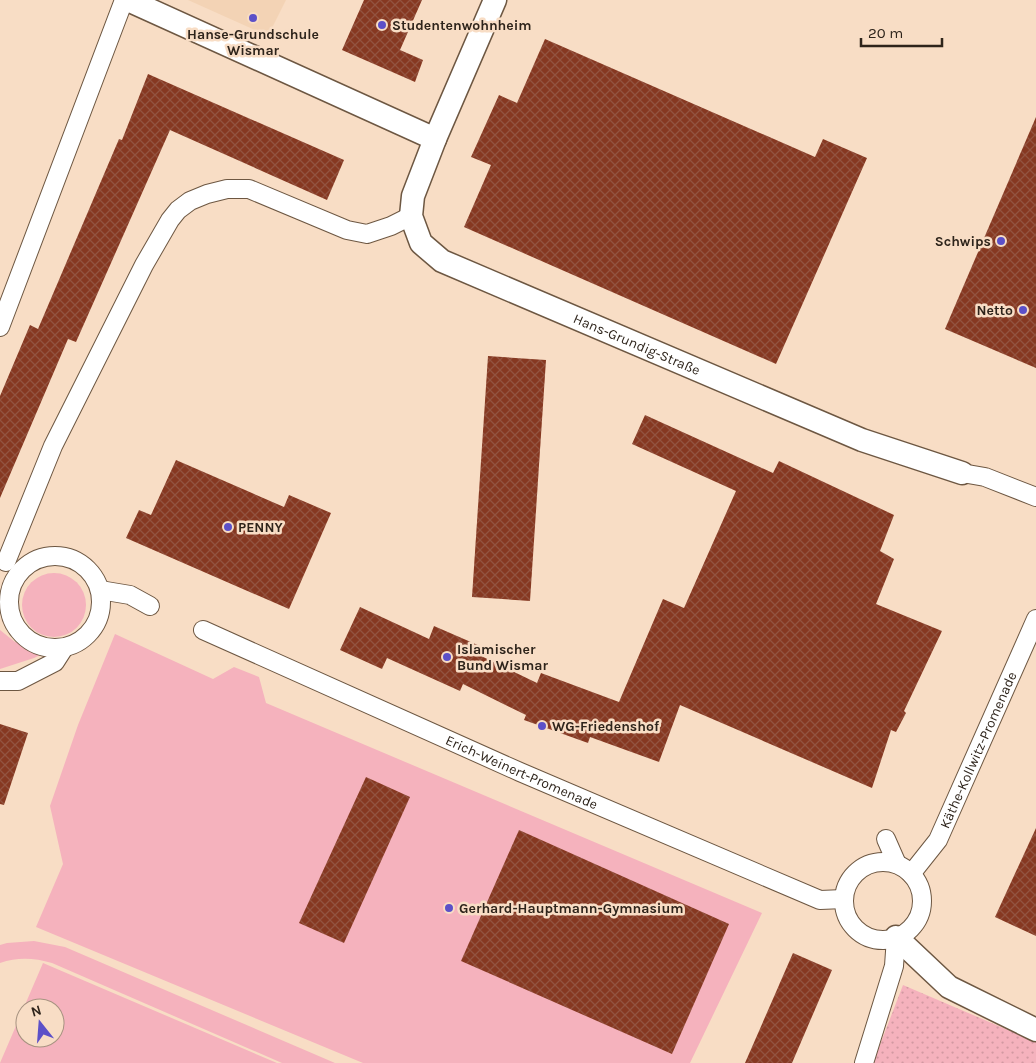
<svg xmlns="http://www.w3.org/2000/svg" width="1036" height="1063" font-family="Karla,sans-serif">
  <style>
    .built { fill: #f3d3b5 }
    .green { fill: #f5b2bd; fill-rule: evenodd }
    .park { fill: url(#park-dots) }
    .building { fill: url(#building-cross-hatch) }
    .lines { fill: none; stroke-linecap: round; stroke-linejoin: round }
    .pedestrian-casing { stroke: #6d5742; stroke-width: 20 }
    .minor-casing { stroke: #6d5742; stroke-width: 25 }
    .pedestrian { stroke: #fff; stroke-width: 18 }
    .minor { stroke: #fff; stroke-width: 22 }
    .poi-dot { fill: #5c50c8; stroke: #f8ddc5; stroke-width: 2 }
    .labels { text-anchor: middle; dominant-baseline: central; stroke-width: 5; stroke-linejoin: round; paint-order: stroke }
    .poi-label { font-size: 14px; font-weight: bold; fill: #2e241b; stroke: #f8ddc5; text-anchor: start }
    .street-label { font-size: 14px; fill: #2e241b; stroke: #f8ddc5 }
  </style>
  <defs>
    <pattern id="park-dots" width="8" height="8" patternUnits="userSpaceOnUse" patternTransform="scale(1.25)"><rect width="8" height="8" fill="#f5b2bd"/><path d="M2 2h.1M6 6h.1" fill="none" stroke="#d299a2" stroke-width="1.8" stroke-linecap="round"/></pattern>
    <pattern id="building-cross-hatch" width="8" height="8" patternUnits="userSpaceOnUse" patternTransform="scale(1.25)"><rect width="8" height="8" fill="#863821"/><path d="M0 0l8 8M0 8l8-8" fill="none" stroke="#925340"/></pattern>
  </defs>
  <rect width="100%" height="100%" fill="#f8ddc5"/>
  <path class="built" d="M 188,0 L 286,0 L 268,36 Z"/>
  <g class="green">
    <circle cx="54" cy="605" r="32"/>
    <path d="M 0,630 L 15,642 L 50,650 L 34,658 L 0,669 Z"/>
    <path d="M 115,634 L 213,679 L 234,667 L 259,677 L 266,703 L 762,913 L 690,1063 L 363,1063 L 36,927 L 63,864 L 50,806 L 78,725 Z"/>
    <path d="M 34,941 L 65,947 L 335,1063 L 282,1063 L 52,963 C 34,958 18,957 0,963 L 0,945 L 7,943 Z"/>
    <path d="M 43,963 L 277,1063 L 0,1063 ZM 25,1008 L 55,1008 L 55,1038 L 25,1038 Z"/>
  </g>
  <path class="park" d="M 903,985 L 1036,1042 L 1036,1063 L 873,1063 Z"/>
  <g class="building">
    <path d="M 364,0 L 422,0 L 400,50 L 423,60 L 415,82 L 342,50 Z"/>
    <path d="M 545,39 L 815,157 L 823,139 L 867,158 L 776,364 L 464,227 L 491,165 L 471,157 L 499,95 L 517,103 Z"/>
    <path d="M 148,74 L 344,160 L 327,200 L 170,130 L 76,342 L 68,339 L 0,498 L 0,396 L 30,325 L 38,329 L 119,139 L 122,140 Z"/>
    <path d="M 1036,117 L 1036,368 L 945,329 Z"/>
    <path d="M 488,356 L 546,360 L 530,601 L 472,597 Z"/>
    <path d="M 645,415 L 773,473 L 779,461 L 894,515 L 880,551 L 894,559 L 876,604 L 942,631 L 904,711 L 906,713 L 896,732 L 891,730 L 872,788 L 680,705 L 659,762 L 590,737 L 588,743 L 524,720 L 526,715 L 463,684 L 460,691 L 387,658 L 382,669 L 340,650 L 360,607 L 429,639 L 434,626 L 480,646 L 477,654 L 537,683 L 541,673 L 619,702 L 663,599 L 684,608 L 736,491 L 632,444 Z"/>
    <path d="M 176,460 L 284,507 L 289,495 L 331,513 L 289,609 L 126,538 L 139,510 L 151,515 Z"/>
    <path d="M 0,724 L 28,733 L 4,805 L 0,804 Z"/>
    <path d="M 366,777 L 410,797 L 344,943 L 299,923 Z"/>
    <path d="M 1036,828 L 1036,936 L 995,917 Z"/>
    <path d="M 519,830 L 729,924 L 672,1054 L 461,961 Z"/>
    <path d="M 793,953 L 832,970 L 792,1063 L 745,1063 Z"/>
  </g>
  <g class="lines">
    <g class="pedestrian-casing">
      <g id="pedestrian">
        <path d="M 0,327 L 124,0"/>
        <path d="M 962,473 L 985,477 L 1036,497"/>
        <circle cx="55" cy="602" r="46"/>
        <path d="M 6,562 L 53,446 L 144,265 L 170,220 L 178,210 L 190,201 L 207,194 L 227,189 L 249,189 L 347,230 L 367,234 L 391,226 L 411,216"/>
        <path d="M 100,590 L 130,595 L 150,606"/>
        <path id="s1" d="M 203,630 L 520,772 L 820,900 L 844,899"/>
        <path d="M 0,681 L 18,681 L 55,662 L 64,648"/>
        <path d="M 886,839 L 897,864"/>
        <circle cx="883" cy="901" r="39"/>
        <path id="s2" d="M 911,874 L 938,840 L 1036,619"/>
        <path d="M 864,1063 L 894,966 L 896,937"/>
      </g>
    </g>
    <g class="minor-casing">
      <g id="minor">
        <path d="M 128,0 L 435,139"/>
        <path id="s3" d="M 495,0 L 435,139 L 413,196 L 411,216 L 421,243 L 442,261 L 862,440 L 962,473"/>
        <path d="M 896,937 L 949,987 L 1036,1030"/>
      </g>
    </g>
    <use href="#pedestrian" class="pedestrian"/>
    <use href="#minor" class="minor"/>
  </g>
  <g class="poi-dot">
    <circle cx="253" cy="18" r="5"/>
    <circle cx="382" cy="25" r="5"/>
    <circle cx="1001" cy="241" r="5"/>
    <circle cx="1023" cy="310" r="5"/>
    <circle cx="228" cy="527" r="5"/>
    <circle cx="447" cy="657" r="5"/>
    <circle cx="542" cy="726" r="5"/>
    <circle cx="449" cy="908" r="5"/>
  </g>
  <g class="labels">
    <g class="poi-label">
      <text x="392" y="25">Studentenwohnheim</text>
      <text x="253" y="34" text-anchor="middle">Hanse-Grundschule<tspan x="253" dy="16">Wismar</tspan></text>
      <text x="991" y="241" text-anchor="end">Schwips</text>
      <text x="1013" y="310" text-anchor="end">Netto</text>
      <text x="238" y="527">PENNY</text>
      <text x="457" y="649">Islamischer<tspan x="457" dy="16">Bund Wismar</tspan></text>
      <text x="552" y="726">WG-Friedenshof</text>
      <text x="459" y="908">Gerhard-Hauptmann-Gymnasium</text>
    </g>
    <g class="street-label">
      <text stroke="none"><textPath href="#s3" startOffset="501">Hans-Grundig-Straße</textPath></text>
      <text stroke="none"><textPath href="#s2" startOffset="142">Käthe-Kollwitz-Promenade</textPath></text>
      <text stroke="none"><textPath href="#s1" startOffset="349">Erich-Weinert-Promenade</textPath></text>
    </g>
  </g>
  <g transform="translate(40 1023) rotate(343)"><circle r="24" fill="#f8ddc5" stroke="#a79381"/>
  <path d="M0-4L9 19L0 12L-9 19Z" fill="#5c50c8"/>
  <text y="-8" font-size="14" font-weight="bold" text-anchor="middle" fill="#2e241b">N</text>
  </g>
  <path d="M861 38v8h81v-8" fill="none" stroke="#2e241b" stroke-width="2.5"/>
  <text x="868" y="38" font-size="15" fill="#2e241b" stroke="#f8ddc5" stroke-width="4" paint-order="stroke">20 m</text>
</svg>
